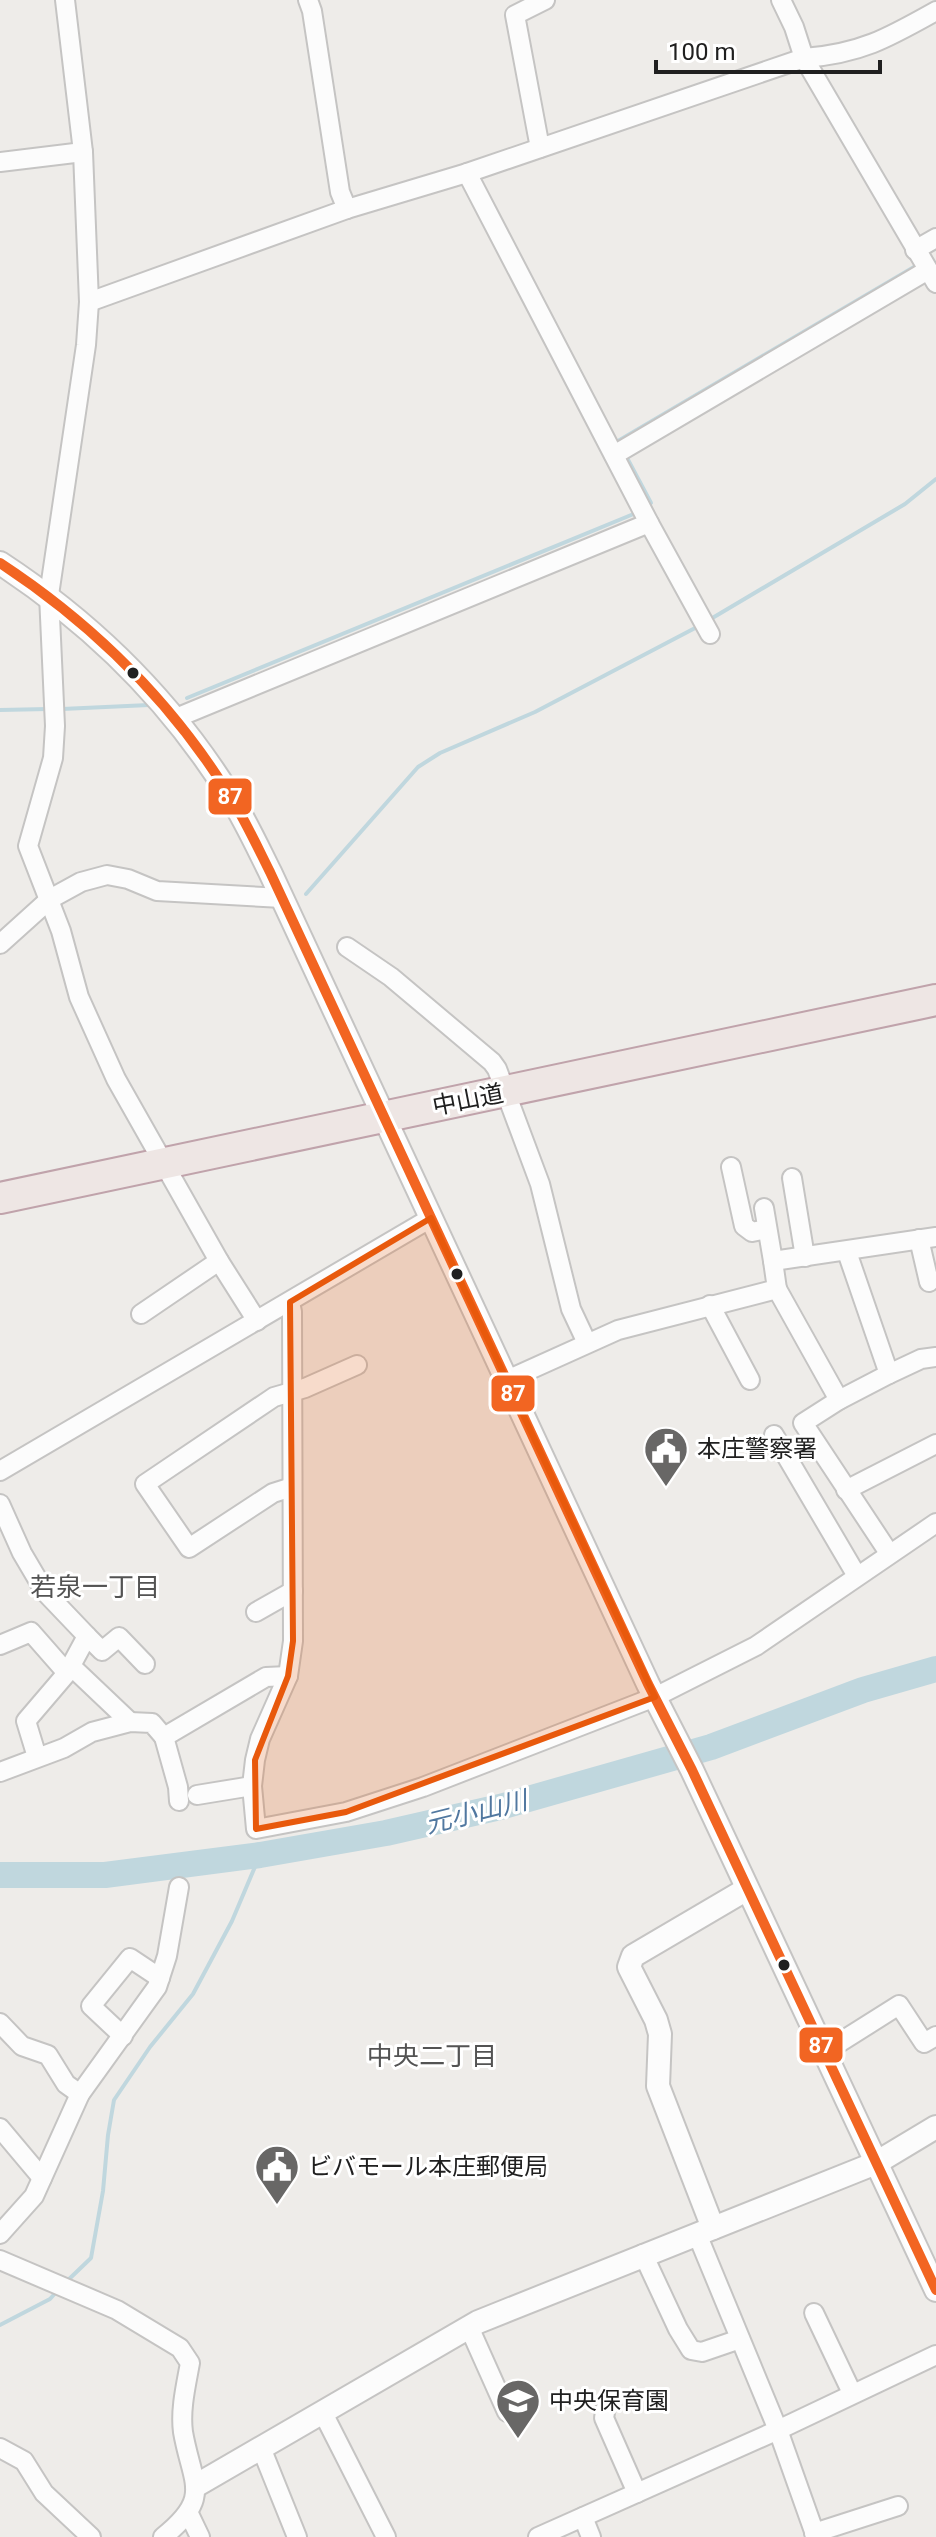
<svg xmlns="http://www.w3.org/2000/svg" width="936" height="2537" font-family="Roboto,'Noto Sans JP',sans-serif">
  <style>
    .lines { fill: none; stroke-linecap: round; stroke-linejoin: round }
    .stream { stroke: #c0d7de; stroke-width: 4 }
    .river { stroke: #c0d7de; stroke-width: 26 }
    .minor-casing { stroke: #c5c4c3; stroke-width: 22 }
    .tertiary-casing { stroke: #c5c4c3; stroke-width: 26 }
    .trunk-casing { stroke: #c0a3ab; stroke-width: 34 }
    .minor { stroke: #fcfcfc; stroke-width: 18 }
    .tertiary { stroke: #fcfcfc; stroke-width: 22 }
    .trunk { stroke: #eee6e4; stroke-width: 30 }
    .bus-1-casing { stroke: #fff; stroke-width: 16 }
    .bus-1 { stroke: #f26522; stroke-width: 10 }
    .marked { fill: #e8590c; fill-opacity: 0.2; stroke: #e8590c; stroke-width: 6; stroke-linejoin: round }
    .bus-dot { fill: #202020; stroke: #fff; stroke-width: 3 }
    .labels { text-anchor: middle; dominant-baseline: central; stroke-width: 6; stroke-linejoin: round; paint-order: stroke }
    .street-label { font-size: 24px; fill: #202020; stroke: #fff }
    .poi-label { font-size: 24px; fill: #202020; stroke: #fff; text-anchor: start }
    .neighbourhood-label { font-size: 26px; fill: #535353; stroke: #fff }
    .water-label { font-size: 26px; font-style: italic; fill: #5178a0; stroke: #fff }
    .line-badge { stroke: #fff; stroke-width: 3 }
    .badge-label { font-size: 22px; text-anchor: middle; font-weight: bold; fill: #fff }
  </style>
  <rect width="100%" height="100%" fill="#eeece9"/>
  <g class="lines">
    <g class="stream">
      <path d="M 618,441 L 914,267"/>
      <path d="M 626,456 L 651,503"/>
      <path d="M 709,620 L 905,504 L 936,479"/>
      <path d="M 187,698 L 636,513"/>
      <path d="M 62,709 L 149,705"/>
      <path d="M 0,710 L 48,709"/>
      <path d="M 306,894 L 418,767 L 440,753 L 535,712 L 697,627"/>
      <path d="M 65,2283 L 91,2258 L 103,2191 L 108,2135 L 114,2100 L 150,2047 L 193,1994 L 232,1921 L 260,1855"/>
      <path d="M 0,2325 L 50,2299 L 59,2289"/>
    </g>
    <path class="river" d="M 0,1875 L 105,1875 L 260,1855 L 386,1833 L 500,1807 L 711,1747 L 863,1690 L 936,1669"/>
    <g class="minor-casing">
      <g id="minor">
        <path d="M 65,0 L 83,152 L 89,302 L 86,345 L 49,595 L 55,726 L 53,758 L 28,846 L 61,931 L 79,997 L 116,1079 L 219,1261 L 257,1321"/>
        <path d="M 308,0 L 312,11 L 340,192 L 347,209"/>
        <path d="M 781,0 L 794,27 L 804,58 L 936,283"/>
        <path d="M 540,148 L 515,15 L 545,0"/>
        <path d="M 0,162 L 83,152"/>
        <path d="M 467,173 L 649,523 L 710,634"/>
        <path d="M 915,250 L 936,238"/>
        <path d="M 89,302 L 347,209 L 467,173 L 804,58 C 860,54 888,38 936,11"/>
        <path d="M 614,455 L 928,270"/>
        <path d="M 176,718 L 649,523"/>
        <path d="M 0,944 L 50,899 L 81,882 L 107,875 L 128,879 L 157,891 L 282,898"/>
        <path d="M 347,947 L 391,977 L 492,1062 L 497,1069 L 540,1184 L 571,1309 L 587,1343"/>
        <path d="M 731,1167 L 744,1226 L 752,1232 L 766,1229"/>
        <path d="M 792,1178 L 805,1257"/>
        <path d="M 764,1208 L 773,1261"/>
        <path d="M 919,1239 L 929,1282"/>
        <path d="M 847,1252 L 889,1374 L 839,1400 L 803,1423 L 889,1553"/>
        <path d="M 777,1289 L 839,1400"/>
        <path d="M 290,1302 L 292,1312 L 293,1641 L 288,1676 L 260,1739 L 255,1760 L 252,1786 L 256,1829 L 346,1812 L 423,1787 L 655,1697 L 756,1646 L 936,1523"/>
        <path d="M 710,1305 L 750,1380"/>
        <path d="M 141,1314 L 219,1261"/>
        <path d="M 889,1374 L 921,1359 L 936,1357"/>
        <path d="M 507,1380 L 618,1330 L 777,1289 L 773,1261 L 936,1237"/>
        <path d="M 774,1435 L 857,1576"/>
        <path d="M 0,1471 L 431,1218"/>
        <path d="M 292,1487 L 273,1493 L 189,1548 L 145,1484 L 274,1397 L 305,1388 L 357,1365"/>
        <path d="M 846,1490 L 936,1444"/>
        <path d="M 0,1504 L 22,1553 L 45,1592 L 87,1636 L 67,1673"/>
        <path d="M 256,1612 L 293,1591"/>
        <path d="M 87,1636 L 102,1651 L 119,1637 L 145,1664"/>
        <path d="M 0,1645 L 31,1632 L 67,1673 L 26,1721 L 37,1757"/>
        <path d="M 71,1666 L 130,1722"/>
        <path d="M 164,1737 L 178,1787 L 179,1801"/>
        <path d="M 0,1772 L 64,1748 L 92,1732 L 130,1722 L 152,1723 L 164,1737 L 266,1677 L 288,1676"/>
        <path d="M 197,1795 L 252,1786"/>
        <path d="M 0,2023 L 22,2046 L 48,2055 L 66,2084 L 80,2094"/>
        <path d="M 123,2036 L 91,2006 L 130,1958 L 160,1978"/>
        <path d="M 823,2053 L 899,2005 L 924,2043 L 936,2036"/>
        <path d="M 0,2128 L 42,2178"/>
        <path d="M 0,2234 L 34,2196 L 80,2094 L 157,1987 L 167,1956 L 179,1887"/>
        <path d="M 697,2234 L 778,2430 L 816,2537"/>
        <path d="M 643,2254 L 678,2329 L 691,2350 L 702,2352 L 740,2339"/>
        <path d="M 0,2260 L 117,2310 L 180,2348 L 190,2363 C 186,2385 180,2410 183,2432 C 192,2484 213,2497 163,2537"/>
        <path d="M 814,2313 L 852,2393"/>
        <path d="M 469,2327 L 507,2412"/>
        <path d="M 606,2407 L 604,2418 L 637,2493"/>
        <path d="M 323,2413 L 386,2537"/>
        <path d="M 0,2448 L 24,2461 L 44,2493 L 91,2537"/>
        <path d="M 262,2450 L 297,2537"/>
        <path d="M 189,2514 L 200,2537"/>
        <path d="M 583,2517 L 591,2537"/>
        <path d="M 814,2533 L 898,2506"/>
        <path d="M 538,2537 L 778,2430 L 936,2355"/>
      </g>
    </g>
    <g class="tertiary-casing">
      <g id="tertiary">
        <path d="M 0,563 C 93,624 171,701 230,796 C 245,820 257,846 270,872 L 648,1684 L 692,1770 L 936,2290"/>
        <path d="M 713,2228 L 658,2086 L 660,2034 L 656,2020 L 629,1967 L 633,1956 L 747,1889"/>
        <path d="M 197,2485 L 478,2322 L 876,2163 L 936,2127"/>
      </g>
    </g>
    <g class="trunk-casing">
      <path id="trunk" d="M 0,1198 L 936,1000"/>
    </g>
    <use href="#minor" class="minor"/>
    <use href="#tertiary" class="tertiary"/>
    <use href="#trunk" class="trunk"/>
    <g class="bus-1-casing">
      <path id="bus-1" d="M 0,563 C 93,624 171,701 230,796 C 245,820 257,846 270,872 L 648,1684 L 692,1770 L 936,2290"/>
    </g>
    <use href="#bus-1" class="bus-1"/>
  </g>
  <path class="marked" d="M 431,1218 L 655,1697 L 346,1812 L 256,1829 L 255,1760 L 288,1676 L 293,1641 L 290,1302 Z"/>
  <defs>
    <g id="civic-pin" transform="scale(2.3)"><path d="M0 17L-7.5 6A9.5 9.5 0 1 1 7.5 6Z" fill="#686766" stroke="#fff"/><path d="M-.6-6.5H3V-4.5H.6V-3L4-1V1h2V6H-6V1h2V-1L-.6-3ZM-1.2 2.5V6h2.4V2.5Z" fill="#fff"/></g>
    <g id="school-pin" transform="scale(2.3)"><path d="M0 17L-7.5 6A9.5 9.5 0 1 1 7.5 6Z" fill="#686766" stroke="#fff"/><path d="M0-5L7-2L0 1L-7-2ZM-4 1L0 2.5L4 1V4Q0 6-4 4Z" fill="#fff"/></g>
  </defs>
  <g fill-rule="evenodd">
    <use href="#civic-pin" x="666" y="1449"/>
    <use href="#civic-pin" x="277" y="2167"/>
    <use href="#school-pin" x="518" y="2401"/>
  </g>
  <g class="bus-dot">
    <circle cx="133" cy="673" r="7"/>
    <circle cx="457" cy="1274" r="7"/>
    <circle cx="784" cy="1965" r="7"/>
  </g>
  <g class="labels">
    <g class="street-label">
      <text transform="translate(468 1100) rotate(-11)">中山道</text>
    </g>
    <g class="poi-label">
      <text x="697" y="1449">本庄警察署</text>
      <text x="308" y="2167">ビバモール本庄郵便局</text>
      <text x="549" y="2401">中央保育園</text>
    </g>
    <g class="neighbourhood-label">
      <text x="95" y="1587">若泉一丁目</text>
      <text x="432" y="2056">中央二丁目</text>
    </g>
    <g class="water-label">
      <text transform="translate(476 1812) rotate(-14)">元小山川</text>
    </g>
  </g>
  <g class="line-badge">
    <rect x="207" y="777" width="46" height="39" rx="8" fill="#f26522"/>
    <rect x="490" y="1374" width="46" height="39" rx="8" fill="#f26522"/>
    <rect x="798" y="2026" width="46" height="38" rx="8" fill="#f26522"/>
  </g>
  <g class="badge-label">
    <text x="230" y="804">87</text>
    <text x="513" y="1401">87</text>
    <text x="821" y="2053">87</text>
  </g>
  <path d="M656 60v12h224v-12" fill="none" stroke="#202020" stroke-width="4"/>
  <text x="668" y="60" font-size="24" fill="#202020" stroke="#ffffff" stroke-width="6" paint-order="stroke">100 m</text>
</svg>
